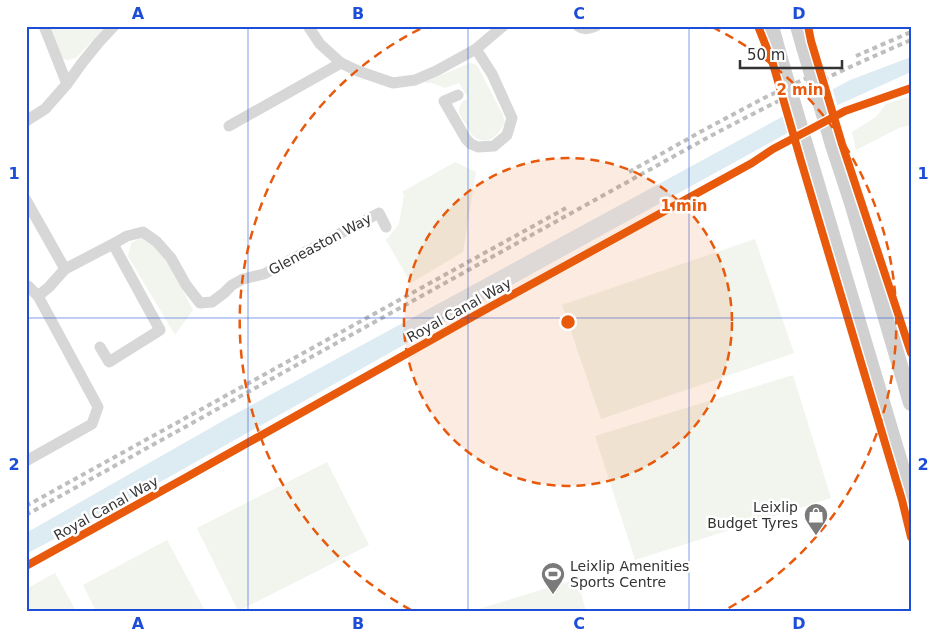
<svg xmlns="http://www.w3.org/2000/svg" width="937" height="637" font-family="'DejaVu Sans',sans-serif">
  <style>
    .green { fill: #f1f5ed }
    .water { fill: #ddebf3 }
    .pier { fill: #fff }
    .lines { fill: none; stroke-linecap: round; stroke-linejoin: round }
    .minor { stroke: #d7d7d7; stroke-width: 11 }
    .secondary { stroke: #d0d0d0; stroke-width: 16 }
    .rail { stroke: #bebebe; stroke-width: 4; stroke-dasharray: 5 4; stroke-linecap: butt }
    .secondary-bridge { stroke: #d0d0d0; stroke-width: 16 }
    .cycleway-casing { stroke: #fff; stroke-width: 11 }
    .cycleway { stroke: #e8590c; stroke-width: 8 }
    .grid { fill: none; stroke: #1d4ed8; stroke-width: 1; stroke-opacity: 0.55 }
    .ring { fill: none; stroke: #e8590c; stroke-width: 2.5; stroke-dasharray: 9 6 }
    .labels { text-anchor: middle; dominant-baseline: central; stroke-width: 5; stroke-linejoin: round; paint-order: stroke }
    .street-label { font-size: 14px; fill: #333; stroke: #fff }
    .poi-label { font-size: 14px; fill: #333; stroke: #fff; text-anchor: end }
    .centre { fill: #e8590c; stroke: #fff; stroke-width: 2.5 }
    .ring-label { font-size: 15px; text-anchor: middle; font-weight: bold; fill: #e8590c; stroke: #fff; stroke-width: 5; stroke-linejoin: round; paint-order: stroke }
    .neatline { fill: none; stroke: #1d4ed8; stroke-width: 2 }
    .grid-label { font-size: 16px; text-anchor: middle; font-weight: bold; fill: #1d4ed8 }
  </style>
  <rect width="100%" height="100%" fill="#fff"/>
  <g class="green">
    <path d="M 48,26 L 106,26 L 76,58 L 68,60 L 59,58 Z"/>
    <path d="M 470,63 L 477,65 L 503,115 L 505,122 C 500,132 491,145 478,139 C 472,137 469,129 466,124 C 462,119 457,113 460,106 C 461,102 465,100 468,98 L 459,83 L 445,88 L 432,83 L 426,83 L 425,82 Z"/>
    <path d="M 911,96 L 911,125 L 899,128 L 856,150 L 852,132 L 876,117 L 886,104 Z"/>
    <path d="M 455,162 L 476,172 L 463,252 L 411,283 L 386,240 L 399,224 L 404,195 L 402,192 Z"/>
    <path d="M 144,236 L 154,246 L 168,263 L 193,310 L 175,335 L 128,256 L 131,243 Z"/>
    <path d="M 755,239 L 794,353 L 601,419 L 562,305 Z"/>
    <path d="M 793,375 L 831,498 L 635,560 L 595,436 Z"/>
    <path d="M 327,462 L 369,545 L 238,611 L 197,528 Z"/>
    <path d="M 167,540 L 205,611 L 96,611 L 83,585 Z"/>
    <path d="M 55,573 L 76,611 L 26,611 L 26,589 Z"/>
    <path d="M 577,579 L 586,611 L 472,611 Z"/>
  </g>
  <path class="water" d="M 911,57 L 911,72 L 840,104 L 448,320 L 130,499 L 26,554 L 26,533 L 228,418 L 850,80 Z"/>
  <path class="pier" d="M 832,87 L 838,108 L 788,135 L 782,114 Z"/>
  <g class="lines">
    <g class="minor">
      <path d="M 44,26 L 67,84"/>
      <path d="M 308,26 L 320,44 L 341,63 L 358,71 L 393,83 L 415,80 L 436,71 L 476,49 L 503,26"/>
      <path d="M 578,26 C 584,30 589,29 596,26"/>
      <path d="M 458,95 L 444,101 L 466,139 L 471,144 L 478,147 L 494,146 L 507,135 L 512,118 L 492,74 L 476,49"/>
      <path d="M 26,121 L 45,109 L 67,84 L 82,63 L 99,42 L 114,26"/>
      <path d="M 229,126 L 341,63"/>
      <path d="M 26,200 L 65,269 L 49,287 L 38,296"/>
      <path d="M 65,269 L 113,244 L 127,236 L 143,232 L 157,242 L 171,258 L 186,285 L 200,303 L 212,302 L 224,293 L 232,285 L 243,279 L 264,274 L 379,213 L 386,227"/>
      <path d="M 26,286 L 28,286 L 38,296 L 98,407 L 92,424 L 26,461"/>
      <path d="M 100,347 L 109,362 L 160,330 L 113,244"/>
    </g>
    <g class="secondary">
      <path d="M 771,26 L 780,59"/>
      <path d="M 798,26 L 804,47"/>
      <path d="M 833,145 L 852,203 L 911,403"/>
      <path d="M 810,161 L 911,499"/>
    </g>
    <g class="rail">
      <path d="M 856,56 L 911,32"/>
      <path d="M 629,172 L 702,131 L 764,98 L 826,69"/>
      <path d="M 26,506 L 566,208"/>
      <path d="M 26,515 L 705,139 C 772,103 841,70 911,40"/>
    </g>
    <g class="secondary-bridge">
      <path d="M 804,47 L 833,145"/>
      <path d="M 780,59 L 810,161"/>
    </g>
    <g class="cycleway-casing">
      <g id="cycleway">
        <path d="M 758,26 L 773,64 L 801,161 L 902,500 L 911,537"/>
        <path d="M 808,26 L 811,41 L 842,144 L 911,353"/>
        <path d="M 26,566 L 185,478 L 481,312 L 752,163 L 773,149 L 845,111 L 911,88"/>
      </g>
    </g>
    <use href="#cycleway" class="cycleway"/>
  </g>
  <path class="grid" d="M 248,26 L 248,611M 468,26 L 468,611M 689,26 L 689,611M 26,318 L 911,318"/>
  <circle cx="568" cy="322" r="164" fill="#e8590c" fill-opacity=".12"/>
  <g class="ring">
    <circle cx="568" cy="322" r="164"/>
    <path d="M411 610A328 328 0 0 1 424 27M712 27A328 328 0 0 1 725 610"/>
  </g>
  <defs>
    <g id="shop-pin" transform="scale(1.25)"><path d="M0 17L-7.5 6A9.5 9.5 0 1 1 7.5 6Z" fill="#7a7a7a" stroke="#fff"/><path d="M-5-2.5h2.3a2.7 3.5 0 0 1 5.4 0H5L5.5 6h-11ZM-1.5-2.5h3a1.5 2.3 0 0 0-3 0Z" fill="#fff"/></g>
    <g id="stadium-pin" transform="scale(1.25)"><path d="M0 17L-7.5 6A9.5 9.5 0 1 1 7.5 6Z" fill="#7a7a7a" stroke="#fff"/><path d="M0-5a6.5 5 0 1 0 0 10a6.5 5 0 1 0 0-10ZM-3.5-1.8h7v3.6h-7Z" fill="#fff"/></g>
  </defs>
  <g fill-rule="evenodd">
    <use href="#shop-pin" x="816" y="515"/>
    <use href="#stadium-pin" x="553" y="574"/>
  </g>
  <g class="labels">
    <g class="street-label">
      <text transform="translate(320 244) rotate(-28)">Gleneaston Way</text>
      <text transform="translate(459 310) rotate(-29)">Royal Canal Way</text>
      <text transform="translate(106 508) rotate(-29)">Royal Canal Way</text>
    </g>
    <g class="poi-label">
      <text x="798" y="507">Leixlip<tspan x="798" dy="16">Budget Tyres</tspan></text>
      <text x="570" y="566" text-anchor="start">Leixlip Amenities<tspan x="570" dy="16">Sports Centre</tspan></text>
    </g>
  </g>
  <circle cx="568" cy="322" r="8" class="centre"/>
  <g class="ring-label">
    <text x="800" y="95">2 min</text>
    <text x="684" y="211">1 min</text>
  </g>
  <rect width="937" height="637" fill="none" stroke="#ffffff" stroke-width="55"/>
  <path d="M740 60v8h102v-8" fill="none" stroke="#333333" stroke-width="2.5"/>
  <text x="747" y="60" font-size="15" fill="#333333" stroke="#ffffff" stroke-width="4" paint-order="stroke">50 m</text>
  <rect x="28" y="28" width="882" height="582" class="neatline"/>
  <g class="grid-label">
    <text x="138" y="19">A</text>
    <text x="358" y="19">B</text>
    <text x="579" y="19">C</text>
    <text x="799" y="19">D</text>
    <text x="14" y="179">1</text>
    <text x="923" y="179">1</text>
    <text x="14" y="470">2</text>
    <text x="923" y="470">2</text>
    <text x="138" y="629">A</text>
    <text x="358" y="629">B</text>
    <text x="579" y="629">C</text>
    <text x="799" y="629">D</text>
  </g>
</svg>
